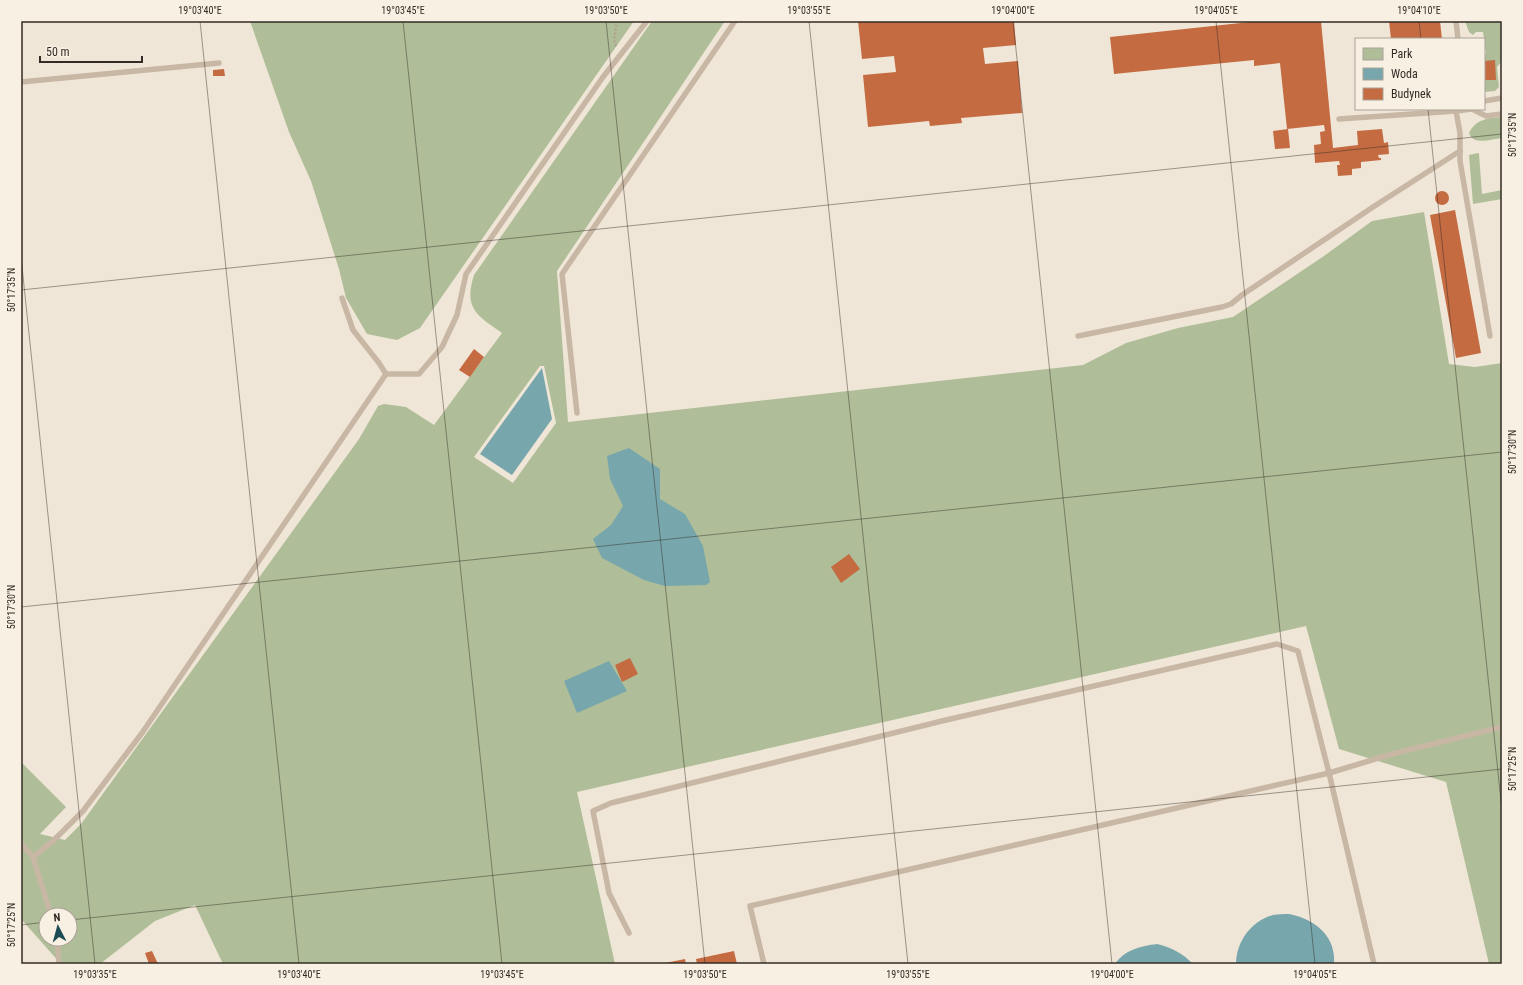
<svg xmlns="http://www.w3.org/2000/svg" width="1523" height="985" font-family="'Roboto Condensed',sans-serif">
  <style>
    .green { fill: #afbe98; fill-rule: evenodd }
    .water { fill: #77a6ac }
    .building { fill: #c46b42 }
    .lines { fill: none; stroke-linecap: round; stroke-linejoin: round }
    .path { stroke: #b3a18e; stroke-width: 2.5; stroke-dasharray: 2 2; stroke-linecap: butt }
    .service { stroke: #c8b7a4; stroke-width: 5.5 }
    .ticks { fill: none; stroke: #332b25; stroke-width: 1; stroke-opacity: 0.45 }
    .neatline { fill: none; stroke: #332b25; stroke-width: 1.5 }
    .ticks-label { font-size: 10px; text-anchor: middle; fill: #332b25 }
  </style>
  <rect width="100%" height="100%" fill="#f0e6d7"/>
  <g class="green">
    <path d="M 250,21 L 634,21 L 420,328 L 397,340 L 367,334 L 346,298 L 339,269 L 311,181 L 289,132 Z"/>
    <path d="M 652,21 L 725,21 L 557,271 L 568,422 L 1083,365 L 1126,343 L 1178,328 L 1233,317 L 1324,256 L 1372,221 L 1424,212 L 1449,364 L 1475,367 L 1502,363 L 1502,964 L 1489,964 L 1446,782 L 1339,749 L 1306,626 L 577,792 L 615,964 L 223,964 L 195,905 L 155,921 L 100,964 L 61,964 L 21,919 L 21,762 L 66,807 L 40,834 L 65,840 L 81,824 L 359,439 L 378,406 L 384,404 L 406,407 L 434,425 L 502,333 C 478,316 463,309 474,275 ZM 540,366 L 544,366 L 556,423 L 513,483 L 474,457 ZM 46,915 L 70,915 L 70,939 L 46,939 Z"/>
    <path d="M 1465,21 L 1502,21 L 1502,61 L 1497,67 L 1499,87 L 1495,91 L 1484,92 L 1484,55 L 1486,54 L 1483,32 L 1476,32 L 1473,35 L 1469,32 Z"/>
    <path d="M 1502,117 L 1502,138 C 1492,139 1473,146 1469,133 C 1476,119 1488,118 1502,117 Z"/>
    <path d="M 1478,153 L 1479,154 L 1482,194 L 1502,190 L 1502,199 L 1473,204 L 1469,155 Z"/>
  </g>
  <g class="water">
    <path d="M 542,368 L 552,419 L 512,475 L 480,454 Z"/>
    <path d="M 629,448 L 660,469 L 660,499 L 685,514 L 703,546 L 710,582 L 706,585 L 665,586 L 644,580 L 602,558 L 593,539 L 611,525 L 623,506 L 610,479 L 607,456 Z"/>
    <path d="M 609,661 L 627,691 L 577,713 L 564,681 Z"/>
    <path d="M 1289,914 C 1314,919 1336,935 1334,964 L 1236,964 C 1236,942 1251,921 1273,915 C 1278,914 1284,914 1289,914 Z"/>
    <path d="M 1157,944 C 1173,948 1182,953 1193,964 L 1115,964 C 1124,950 1141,946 1157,944 Z"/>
  </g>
  <g class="building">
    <path d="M 858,21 L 1014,21 L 1016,45 L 983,48 L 985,64 L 1018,61 L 1022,113 L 961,118 L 962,123 L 930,126 L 929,121 L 868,127 L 863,75 L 896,72 L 894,56 L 862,59 Z"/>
    <path d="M 1250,21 L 1321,21 L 1333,148 L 1358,145 L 1357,131 L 1382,129 L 1384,143 L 1388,142 L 1389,154 L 1378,155 L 1379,158 L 1381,158 L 1381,160 L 1361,162 L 1361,168 L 1352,169 L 1352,175 L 1338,176 L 1337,165 L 1340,165 L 1339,161 L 1315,163 L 1314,145 L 1321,144 L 1320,132 L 1325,131 L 1324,125 L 1287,129 L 1280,63 L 1254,66 L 1254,60 L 1114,74 L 1110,37 L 1250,22 Z"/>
    <path d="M 1389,21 L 1440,21 L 1442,39 L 1391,39 Z"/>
    <path d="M 1495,60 L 1496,80 L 1485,80 L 1484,61 Z"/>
    <path d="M 224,69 L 225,76 L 213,76 L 213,70 Z"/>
    <path d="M 1288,129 L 1290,148 L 1275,149 L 1273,131 Z"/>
    <circle cx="1442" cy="198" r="7"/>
    <path d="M 1455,210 L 1481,353 L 1456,358 L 1430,215 Z"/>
    <path d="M 474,349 L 484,357 L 470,377 L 459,370 Z"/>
    <path d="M 849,554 L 860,569 L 841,583 L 831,567 Z"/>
    <path d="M 630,658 L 638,674 L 622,682 L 615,665 Z"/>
    <path d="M 152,951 L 158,964 L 149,964 L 145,953 Z"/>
    <path d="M 734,951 L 737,964 L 697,964 L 696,959 Z"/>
    <path d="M 685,959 L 686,964 L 665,964 L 665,963 Z"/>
  </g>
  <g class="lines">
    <path class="path" d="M 616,46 L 614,40 L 617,21"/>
    <g class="service">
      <path d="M 1456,21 L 1458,39"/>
      <path d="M 21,82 L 219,63"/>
      <path d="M 1484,101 L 1502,98"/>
      <path d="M 1472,109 L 1486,116 L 1502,114"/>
      <path d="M 1456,111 L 1472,109"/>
      <path d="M 1339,119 L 1456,111 L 1460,133 L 1460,161 L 1490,336"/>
      <path d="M 342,298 L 353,330 L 379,363 L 386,374 L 419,374 L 442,347 L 457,315 L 466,274 L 603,77 L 647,21"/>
      <path d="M 1078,336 L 1222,307 L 1231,304 L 1242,295 L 1373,207 L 1460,151"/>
      <path d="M 577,413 L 562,274 L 735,21"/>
      <path d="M 21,843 L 33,857 L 51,915"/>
      <path d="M 33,857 L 53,841 L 83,811 L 142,733 L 386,374"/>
      <path d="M 629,933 L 609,893 L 593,811 L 611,803 L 946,720 L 1277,644 L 1298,651 L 1329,773 L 1392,754 L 1502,727"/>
      <path d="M 57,939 L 59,964"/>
      <path d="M 764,964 L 750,906 L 1329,773 L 1374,964"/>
    </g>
  </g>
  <path class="ticks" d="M 200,21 L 299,964M 403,21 L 502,964M 606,21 L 705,964M 809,21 L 908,964M 1013,21 L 1112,964M 1216,21 L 1315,964M 1419,21 L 1421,39M 1428,109 L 1502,810M 21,257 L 95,964M 21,290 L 1502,134M 21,607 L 1502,452M 70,920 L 1502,769M 21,925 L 46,922"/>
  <rect width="1523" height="985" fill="none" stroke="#f8f0e3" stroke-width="44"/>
  <rect x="1355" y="38" width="130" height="72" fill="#f8f0e3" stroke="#a9a197"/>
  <rect x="1363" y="48" width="20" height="12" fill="#afbe98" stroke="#a9a197"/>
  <text x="1391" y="58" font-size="12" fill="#332b25">Park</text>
  <rect x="1363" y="68" width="20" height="12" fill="#77a6ac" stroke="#a9a197"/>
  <text x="1391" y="78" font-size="12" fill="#332b25">Woda</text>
  <rect x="1363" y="88" width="20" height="12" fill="#c46b42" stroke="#a9a197"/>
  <text x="1391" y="98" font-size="12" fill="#332b25">Budynek</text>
  <g transform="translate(58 927) rotate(354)"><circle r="19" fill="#f8f0e3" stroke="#a9a197"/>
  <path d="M0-3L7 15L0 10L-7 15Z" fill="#1c4b53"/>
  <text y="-6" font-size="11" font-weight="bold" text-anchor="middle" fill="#332b25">N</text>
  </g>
  <path d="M40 56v6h102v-6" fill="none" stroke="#332b25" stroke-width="2"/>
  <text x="46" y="56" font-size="12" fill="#332b25" stroke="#f8f0e3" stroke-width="3" paint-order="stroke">50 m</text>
  <rect x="22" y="22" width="1479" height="941" class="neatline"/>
  <g class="ticks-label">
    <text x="200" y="14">19°03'40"E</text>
    <text x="403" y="14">19°03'45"E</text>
    <text x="606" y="14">19°03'50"E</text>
    <text x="809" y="14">19°03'55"E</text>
    <text x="1013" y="14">19°04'00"E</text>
    <text x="1216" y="14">19°04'05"E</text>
    <text x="1419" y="14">19°04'10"E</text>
    <text transform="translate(1512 135) rotate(-90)" y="4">50°17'35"N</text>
    <text transform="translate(11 290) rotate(-90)" y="4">50°17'35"N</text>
    <text transform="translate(1512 452) rotate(-90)" y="4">50°17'30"N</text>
    <text transform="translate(11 607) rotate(-90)" y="4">50°17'30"N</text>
    <text transform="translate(1512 769) rotate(-90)" y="4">50°17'25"N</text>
    <text transform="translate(11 925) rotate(-90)" y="4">50°17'25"N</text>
    <text x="95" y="978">19°03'35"E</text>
    <text x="299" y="978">19°03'40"E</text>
    <text x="502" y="978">19°03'45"E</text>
    <text x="705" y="978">19°03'50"E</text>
    <text x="908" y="978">19°03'55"E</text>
    <text x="1112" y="978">19°04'00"E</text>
    <text x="1315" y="978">19°04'05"E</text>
  </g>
</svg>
